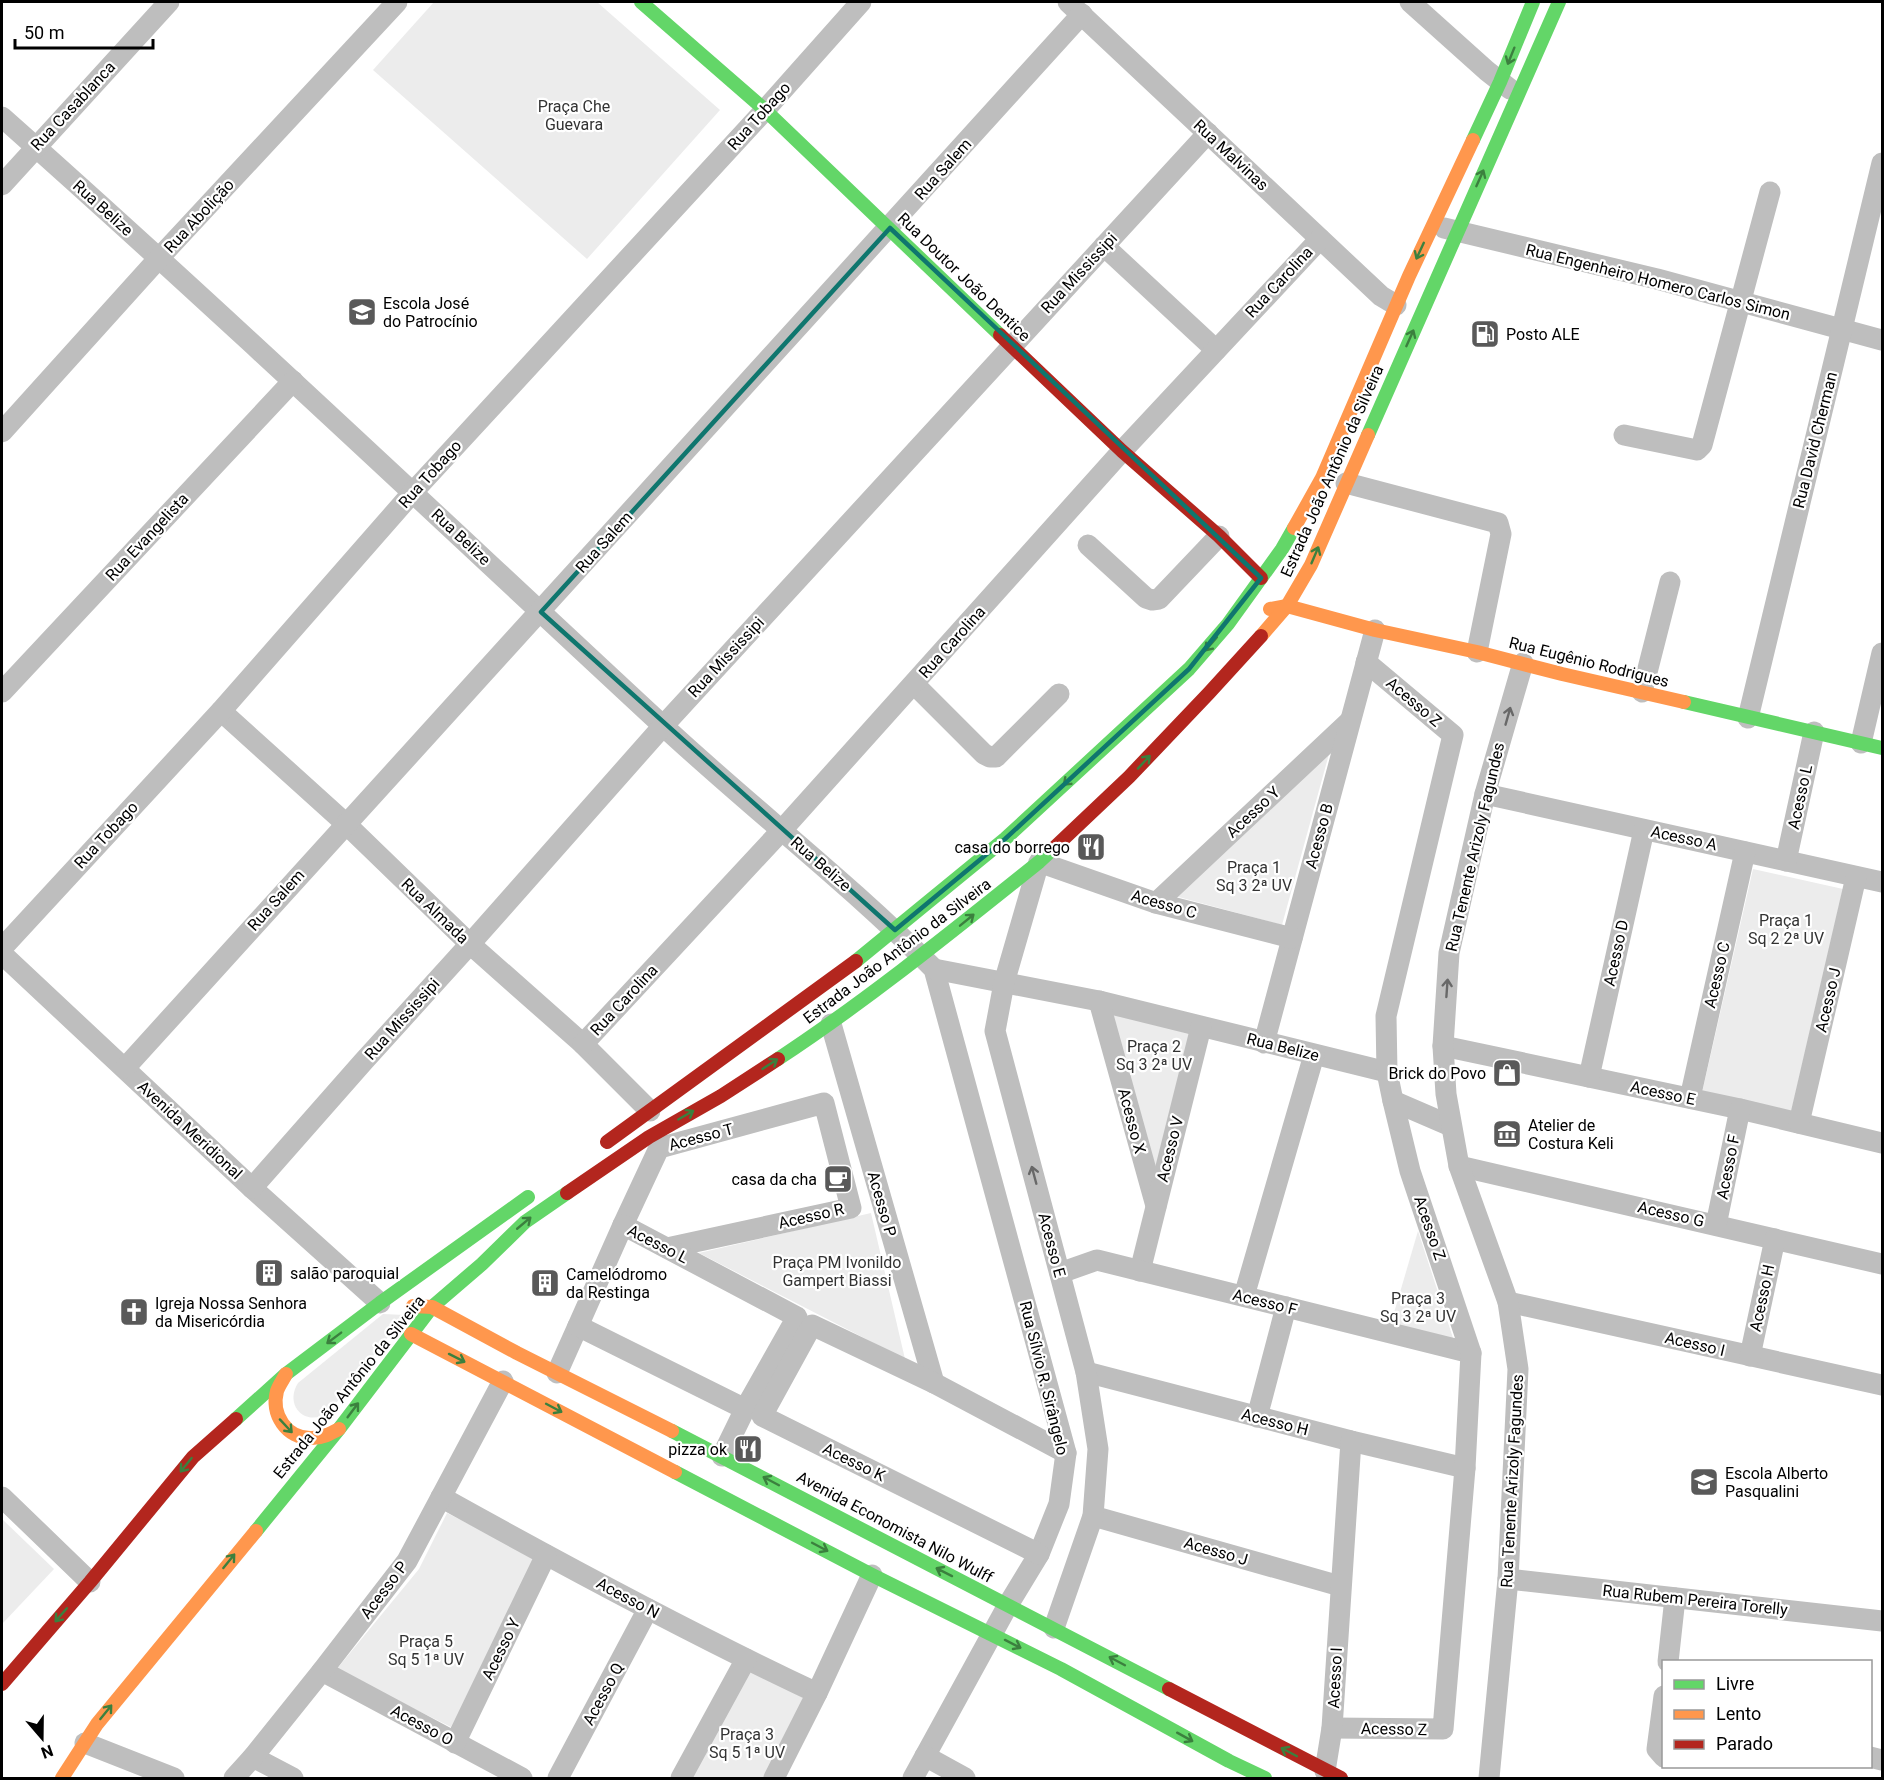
<svg xmlns="http://www.w3.org/2000/svg" width="1884" height="1780" font-family="Roboto,sans-serif">
  <style>
    .green { fill: #ececec }
    .lines { fill: none; stroke-linecap: round; stroke-linejoin: round }
    .street { stroke: #bebebe; stroke-width: 21 }
    .fast { stroke: #63d668; stroke-width: 14 }
    .slow { stroke: #ff974d; stroke-width: 14 }
    .jam { stroke: #b3261e; stroke-width: 14 }
    .oneway { stroke: #3b803e }
    .oneway2 { stroke: #686868 }
    .marked { fill: none; stroke: #0f766e; stroke-width: 4.5; stroke-linejoin: round }
    .labels { text-anchor: middle; dominant-baseline: central; stroke-width: 4.5; stroke-linejoin: round; paint-order: stroke }
    .street-label { font-size: 16px; fill: #000; stroke: #fff }
    .park-label { font-size: 16px; fill: #333; stroke: #fff }
    .poi-label { font-size: 16px; fill: #000; stroke: #fff; text-anchor: start }
  </style>
  <rect width="100%" height="100%" fill="#fff"/>
  <g class="green">
    <path d="M 434,2 L 597,2 L 720,110 L 587,259 L 373,70 Z"/>
    <path d="M 1329,754 L 1282,925 L 1175,896 Z"/>
    <path d="M 1753,869 L 1843,889 L 1791,1113 L 1702,1093 Z"/>
    <path d="M 1111,1014 L 1190,1032 L 1155,1176 Z"/>
    <path d="M 871,1213 L 905,1359 L 699,1253 Z"/>
    <path d="M 1418,1231 L 1454,1341 L 1391,1323 Z"/>
    <path d="M 383,1314 L 405,1315 L 330,1411 C 308,1429 283,1407 298,1383 Z"/>
    <path d="M 447,1513 L 536,1558 L 451,1727 L 336,1670 L 419,1569 Z"/>
    <path d="M 2,1519 L 54,1569 L 2,1624 Z"/>
    <path d="M 748,1669 L 806,1699 L 766,1778 L 691,1778 Z"/>
  </g>
  <g class="lines">
    <g class="street">
      <path d="M 1068,2 L 1381,296 L 1396,305"/>
      <path d="M 1410,2 L 1487,71 L 1510,89"/>
      <path d="M 2,117 C 225,315 441,520 660,723 C 750,807 848,882 934,969 L 1066,1453 L 1059,1504 L 1039,1554 L 1008,1605 L 913,1778"/>
      <path d="M 2,185 L 169,2"/>
      <path d="M 1444,228 L 1657,279 L 1882,340"/>
      <path d="M 1104,246 L 1216,350"/>
      <path d="M 2,432 L 159,258 L 397,2"/>
      <path d="M 1624,435 L 1697,450 L 1702,445 L 1770,192"/>
      <path d="M 1346,483 L 1498,523 L 1501,534 L 1477,652"/>
      <path d="M 1088,545 L 1146,598 L 1152,600 L 1159,599 L 1219,536"/>
      <path d="M 914,684 L 984,754 L 990,757 L 996,757 L 1059,694"/>
      <path d="M 2,692 L 293,381"/>
      <path d="M 1642,692 L 1670,582"/>
      <path d="M 221,711 L 345,823 L 470,944 L 583,1044 L 650,1111"/>
      <path d="M 1748,718 L 1882,163"/>
      <path d="M 1861,743 L 1882,653"/>
      <path d="M 1485,794 L 1882,882"/>
      <path d="M 1786,861 L 1814,732"/>
      <path d="M 1156,903 L 1350,721"/>
      <path d="M 2,948 L 221,711 L 413,492 L 765,110 L 861,2"/>
      <path d="M 2,954 L 252,1188 L 380,1303"/>
      <path d="M 934,969 L 1099,1001 L 1387,1072"/>
      <path d="M 1099,1001 L 1156,1206"/>
      <path d="M 831,1024 L 934,1383"/>
      <path d="M 1264,1043 L 1375,630"/>
      <path d="M 583,1044 L 782,830 L 1122,451 L 1320,239"/>
      <path d="M 1443,1046 L 1740,1109 L 1882,1143"/>
      <path d="M 125,1068 C 442,715 765,367 1082,14"/>
      <path d="M 1589,1077 L 1644,830"/>
      <path d="M 1690,1098 L 1745,852"/>
      <path d="M 1393,1101 L 1451,1126"/>
      <path d="M 1799,1123 L 1856,877"/>
      <path d="M 1459,1166 L 1882,1264"/>
      <path d="M 252,1188 L 363,1062 L 470,944 L 663,726 L 1208,133"/>
      <path d="M 623,1225 L 659,1148 L 824,1103 L 851,1208 L 667,1248"/>
      <path d="M 1716,1225 L 1740,1109"/>
      <path d="M 1140,1271 L 1201,1027"/>
      <path d="M 1060,1273 L 1097,1260 L 1471,1353"/>
      <path d="M 1244,1296 L 1314,1055"/>
      <path d="M 1508,1302 L 1882,1385"/>
      <path d="M 1750,1356 L 1775,1239"/>
      <path d="M 1086,1372 L 1351,1441 L 1465,1468"/>
      <path d="M 557,1373 L 578,1326"/>
      <path d="M 1257,1417 L 1286,1307"/>
      <path d="M 722,1456 L 745,1409 L 797,1317 L 623,1225 L 578,1326 L 745,1409"/>
      <path d="M 2,1497 L 90,1582"/>
      <path d="M 441,1497 C 565,1566 689,1633 817,1693"/>
      <path d="M 1093,1516 L 1340,1586"/>
      <path d="M 1039,1554 L 762,1416 L 812,1325 L 934,1383 L 1066,1453"/>
      <path d="M 1508,1579 L 1882,1621"/>
      <path d="M 1054,1628 L 1093,1516 L 1098,1449 L 1086,1372 L 995,1031 L 1004,983 L 1039,862 L 1156,903 L 1292,938"/>
      <path d="M 1668,1662 L 1675,1598"/>
      <path d="M 322,1671 L 522,1778"/>
      <path d="M 1664,1696 L 1657,1749 L 1664,1757"/>
      <path d="M 1332,1728 L 1443,1729 L 1465,1468 L 1471,1353 L 1410,1171 L 1393,1101 L 1387,1072 L 1386,1016 L 1453,735 L 1366,662"/>
      <path d="M 85,1743 L 174,1778"/>
      <path d="M 455,1743 L 546,1555"/>
      <path d="M 925,1756 L 965,1778"/>
      <path d="M 253,1757 L 293,1778"/>
      <path d="M 1870,1757 L 1882,1760"/>
      <path d="M 1325,1771 L 1332,1728 L 1351,1441"/>
      <path d="M 234,1778 L 253,1757 L 322,1671 L 407,1561 L 503,1381"/>
      <path d="M 558,1778 L 648,1609"/>
      <path d="M 681,1778 L 746,1659"/>
      <path d="M 774,1778 L 817,1693 L 872,1575"/>
      <path d="M 1489,1778 L 1508,1579 L 1518,1369 L 1508,1302 L 1459,1166 L 1446,1094 L 1443,1046 L 1449,953 L 1485,794 L 1523,663"/>
    </g>
    <g class="fast">
      <path d="M 641,2 L 765,110 L 1000,335"/>
      <path d="M 1473,140 L 1500,82 L 1533,2"/>
      <path d="M 1368,435 L 1559,2"/>
      <path d="M 1684,702 L 1882,748"/>
      <path d="M 856,961 L 1005,839 L 1189,669 L 1228,624 L 1282,549 L 1294,528"/>
      <path d="M 778,1059 C 869,999 954,930 1039,862 L 1054,848"/>
      <path d="M 236,1419 L 286,1374 L 380,1303 L 528,1197"/>
      <path d="M 672,1431 L 1169,1689"/>
      <path d="M 675,1472 L 872,1575 L 1061,1669 L 1229,1761 L 1265,1778"/>
      <path d="M 256,1531 L 339,1429 L 432,1307 L 482,1264 L 525,1222 L 567,1193"/>
    </g>
    <g class="slow">
      <path d="M 1294,528 L 1322,478 L 1409,276 L 1473,140"/>
      <path d="M 1270,609 L 1287,606 L 1375,630 L 1477,652 L 1562,674 L 1684,702"/>
      <path d="M 1261,636 L 1287,606 L 1311,565 L 1368,435"/>
      <path d="M 413,1306 L 432,1307 L 517,1353 L 672,1431"/>
      <path d="M 411,1334 L 675,1472"/>
      <path d="M 286,1374 C 283,1380 279,1385 277,1391 C 271,1414 286,1439 312,1438 C 322,1438 330,1434 339,1429"/>
      <path d="M 62,1778 L 97,1724 L 256,1531"/>
    </g>
    <g class="jam">
      <path d="M 1000,335 L 1122,451 L 1219,536 L 1261,578"/>
      <path d="M 1054,848 L 1129,777 L 1209,693 L 1261,636"/>
      <path d="M 607,1142 L 856,961"/>
      <path d="M 567,1193 L 649,1137 L 721,1096 L 778,1059"/>
      <path d="M 2,1684 L 90,1582 L 193,1457 L 236,1419"/>
      <path d="M 1169,1689 L 1341,1778"/>
    </g>
  </g>
  <defs><path id="oneway-shaft" d="M-6 0H5M1.5-3L5.5 0L1.5 3" fill="none" stroke-width="1.6" stroke-linecap="round" stroke-linejoin="round" transform="scale(1.5)"/></defs>
  <g class="oneway">
    <use href="#oneway-shaft" transform="translate(1511 56) rotate(112)"/>
    <use href="#oneway-shaft" transform="translate(1480 178) rotate(-66)"/>
    <use href="#oneway-shaft" transform="translate(1420 251) rotate(115)"/>
    <use href="#oneway-shaft" transform="translate(1410 338) rotate(-66)"/>
    <use href="#oneway-shaft" transform="translate(1315 555) rotate(-67)"/>
    <use href="#oneway-shaft" transform="translate(1211 644) rotate(131)"/>
    <use href="#oneway-shaft" transform="translate(1144 762) rotate(-47)"/>
    <use href="#oneway-shaft" transform="translate(1070 779) rotate(137)"/>
    <use href="#oneway-shaft" transform="translate(967 920) rotate(-39)"/>
    <use href="#oneway-shaft" transform="translate(770 1064) rotate(-33)"/>
    <use href="#oneway-shaft" transform="translate(686 1115) rotate(-30)"/>
    <use href="#oneway-shaft" transform="translate(524 1223) rotate(-40)"/>
    <use href="#oneway-shaft" transform="translate(334 1338) rotate(143)"/>
    <use href="#oneway-shaft" transform="translate(457 1358) rotate(27)"/>
    <use href="#oneway-shaft" transform="translate(554 1408) rotate(28)"/>
    <use href="#oneway-shaft" transform="translate(353 1410) rotate(-53)"/>
    <use href="#oneway-shaft" transform="translate(286 1426) rotate(47)"/>
    <use href="#oneway-shaft" transform="translate(186 1465) rotate(129)"/>
    <use href="#oneway-shaft" transform="translate(771 1481) rotate(-152)"/>
    <use href="#oneway-shaft" transform="translate(820 1547) rotate(28)"/>
    <use href="#oneway-shaft" transform="translate(229 1561) rotate(-51)"/>
    <use href="#oneway-shaft" transform="translate(944 1572) rotate(-153)"/>
    <use href="#oneway-shaft" transform="translate(61 1615) rotate(131)"/>
    <use href="#oneway-shaft" transform="translate(1013 1644) rotate(27)"/>
    <use href="#oneway-shaft" transform="translate(1117 1661) rotate(-152)"/>
    <use href="#oneway-shaft" transform="translate(106 1712) rotate(-51)"/>
    <use href="#oneway-shaft" transform="translate(1185 1737) rotate(29)"/>
    <use href="#oneway-shaft" transform="translate(1289 1752) rotate(-152)"/>
  </g>
  <g class="oneway2">
    <use href="#oneway-shaft" transform="translate(1508 716) rotate(-74)"/>
    <use href="#oneway-shaft" transform="translate(1447 988) rotate(-86)"/>
    <use href="#oneway-shaft" transform="translate(1034 1175) rotate(-105)"/>
  </g>
  <path class="marked" d="M 890,228 L 1261,578 L 1189,669 L 1005,839 L 895,930 L 541,612 Z"/>
  <defs>
    <g id="school-square" transform="scale(1.5)"><rect x="-9" y="-9" width="18" height="18" rx="4" fill="#595959" stroke="#fff"/><path d="M0-5L7-2L0 1L-7-2ZM-4 1L0 2.5L4 1V4Q0 6-4 4Z" fill="#fff"/></g>
    <g id="fuel-square" transform="scale(1.5)"><rect x="-9" y="-9" width="18" height="18" rx="4" fill="#595959" stroke="#fff"/><path d="M-5.5-6h7V0h2V4h1.3V-2.5L3-4.5l.8-.8L6-3V5H2.5V1h-1V6h-7ZM-4.2-4.7v3.2H.2V-4.7Z" fill="#fff"/></g>
    <g id="restaurant-square" transform="scale(1.5)"><rect x="-9" y="-9" width="18" height="18" rx="4" fill="#595959" stroke="#fff"/><path d="M-5-6h1v4h1v-4h1v4h1v-4h1v5L-1.5 .5V6h-2V.5L-5-1ZM5-6V6H3V1.5H1.5Q1.5-4 5-6Z" fill="#fff"/></g>
    <g id="shop-square" transform="scale(1.5)"><rect x="-9" y="-9" width="18" height="18" rx="4" fill="#595959" stroke="#fff"/><path d="M-5-2.5h2.3a2.7 3.5 0 0 1 5.4 0H5L5.5 6h-11ZM-1.5-2.5h3a1.5 2.3 0 0 0-3 0Z" fill="#fff"/></g>
    <g id="museum-square" transform="scale(1.5)"><rect x="-9" y="-9" width="18" height="18" rx="4" fill="#595959" stroke="#fff"/><path d="M0-6L6-3V-2H-6V-3ZM-5-1h2V3h-2ZM-1-1h2V3h-2ZM3-1h2V3H3ZM-6 4H6V6H-6Z" fill="#fff"/></g>
    <g id="cafe-square" transform="scale(1.5)"><rect x="-9" y="-9" width="18" height="18" rx="4" fill="#595959" stroke="#fff"/><path d="M-5.5-4.5H6V0H3Q3 3.5 0 3.5H-2.5Q-5.5 3.5-5.5 0ZM3-3.2v2h1.7v-2ZM-6 4.5H4V6H-6Z" fill="#fff"/></g>
    <g id="building-square" transform="scale(1.5)"><rect x="-9" y="-9" width="18" height="18" rx="4" fill="#595959" stroke="#fff"/><path d="M-4-6H4V6H1V3H-1V6H-4ZM-2.5-4.3h1.7v1.8h-1.7ZM.8-4.3h1.7v1.8H.8ZM-2.5-1h1.7V.8h-1.7ZM.8-1h1.7V.8H.8Z" fill="#fff"/></g>
    <g id="church-square" transform="scale(1.5)"><rect x="-9" y="-9" width="18" height="18" rx="4" fill="#595959" stroke="#fff"/><path d="M-1.2-6h2.4v3.5h3.3v2.4h-3.3V6h-2.4V-.1h-3.3v-2.4h3.3Z" fill="#fff"/></g>
  </defs>
  <g fill-rule="evenodd">
    <use href="#school-square" x="362" y="312"/>
    <use href="#fuel-square" x="1485" y="334"/>
    <use href="#restaurant-square" x="1091" y="847"/>
    <use href="#shop-square" x="1507" y="1073"/>
    <use href="#museum-square" x="1507" y="1134"/>
    <use href="#cafe-square" x="838" y="1179"/>
    <use href="#building-square" x="269" y="1273"/>
    <use href="#building-square" x="545" y="1283"/>
    <use href="#church-square" x="134" y="1312"/>
    <use href="#restaurant-square" x="748" y="1449"/>
    <use href="#school-square" x="1704" y="1482"/>
  </g>
  <g class="labels">
    <g class="street-label">
      <text transform="translate(73 106) rotate(-47)">Rua Casablanca</text>
      <text transform="translate(759 116) rotate(-48)">Rua Tobago</text>
      <text transform="translate(1231 155) rotate(43)">Rua Malvinas</text>
      <text transform="translate(943 169) rotate(-48)">Rua Salem</text>
      <text transform="translate(103 208) rotate(42)">Rua Belize</text>
      <text transform="translate(199 216) rotate(-47)">Rua Abolição</text>
      <text transform="translate(1079 273) rotate(-47)">Rua Mississipi</text>
      <text transform="translate(964 277) rotate(44)">Rua Doutor João Dentice</text>
      <text transform="translate(1279 282) rotate(-47)">Rua Carolina</text>
      <text transform="translate(1658 282) rotate(14)">Rua Engenheiro Homero Carlos Simon</text>
      <text transform="translate(1815 440) rotate(-76)">Rua David Cherman</text>
      <text transform="translate(1332 471) rotate(-66)">Estrada João Antônio da Silveira</text>
      <text transform="translate(430 474) rotate(-48)">Rua Tobago</text>
      <text transform="translate(147 537) rotate(-47)">Rua Evangelista</text>
      <text transform="translate(461 537) rotate(43)">Rua Belize</text>
      <text transform="translate(604 542) rotate(-48)">Rua Salem</text>
      <text transform="translate(952 642) rotate(-48)">Rua Carolina</text>
      <text transform="translate(726 657) rotate(-47)">Rua Mississipi</text>
      <text transform="translate(1589 662) rotate(14)">Rua Eugênio Rodrigues</text>
      <text transform="translate(1414 702) rotate(40)">Acesso Z</text>
      <text transform="translate(1800 797) rotate(-78)">Acesso L</text>
      <text transform="translate(1253 812) rotate(-43)">Acesso Y</text>
      <text transform="translate(106 835) rotate(-47)">Rua Tobago</text>
      <text transform="translate(1319 836) rotate(-75)">Acesso B</text>
      <text transform="translate(1684 838) rotate(12)">Acesso A</text>
      <text transform="translate(1475 847) rotate(-77)">Rua Tenente Arizoly Fagundes</text>
      <text transform="translate(821 864) rotate(41)">Rua Belize</text>
      <text transform="translate(276 900) rotate(-48)">Rua Salem</text>
      <text transform="translate(1164 904) rotate(16)">Acesso C</text>
      <text transform="translate(435 911) rotate(44)">Rua Almada</text>
      <text transform="translate(897 951) rotate(-37)">Estrada João Antônio da Silveira</text>
      <text transform="translate(1616 953) rotate(-78)">Acesso D</text>
      <text transform="translate(1717 975) rotate(-77)">Acesso C</text>
      <text transform="translate(624 1000) rotate(-47)">Rua Carolina</text>
      <text transform="translate(1828 1000) rotate(-77)">Acesso J</text>
      <text transform="translate(402 1019) rotate(-48)">Rua Mississipi</text>
      <text transform="translate(1283 1047) rotate(14)">Rua Belize</text>
      <text transform="translate(1663 1093) rotate(12)">Acesso E</text>
      <text transform="translate(1132 1121) rotate(75)">Acesso X</text>
      <text transform="translate(190 1130) rotate(43)">Avenida Meridional</text>
      <text transform="translate(701 1137) rotate(-15)">Acesso T</text>
      <text transform="translate(1170 1149) rotate(-76)">Acesso V</text>
      <text transform="translate(1728 1167) rotate(-79)">Acesso F</text>
      <text transform="translate(882 1204) rotate(74)">Acesso P</text>
      <text transform="translate(1671 1214) rotate(13)">Acesso G</text>
      <text transform="translate(811 1216) rotate(-13)">Acesso R</text>
      <text transform="translate(1430 1228) rotate(71)">Acesso Z</text>
      <text transform="translate(658 1244) rotate(27)">Acesso L</text>
      <text transform="translate(1052 1245) rotate(75)">Acesso E</text>
      <text transform="translate(1762 1298) rotate(-78)">Acesso H</text>
      <text transform="translate(1265 1302) rotate(14)">Acesso F</text>
      <text transform="translate(1695 1344) rotate(13)">Acesso I</text>
      <text transform="translate(1044 1378) rotate(76)">Rua Sílvio R. Sirângelo</text>
      <text transform="translate(349 1387) rotate(-51)">Estrada João Antônio da Silveira</text>
      <text transform="translate(1275 1422) rotate(14)">Acesso H</text>
      <text transform="translate(854 1462) rotate(26)">Acesso K</text>
      <text transform="translate(1512 1481) rotate(-87)">Rua Tenente Arizoly Fagundes</text>
      <text transform="translate(895 1527) rotate(28)">Avenida Economista Nilo Wulff</text>
      <text transform="translate(1216 1551) rotate(16)">Acesso J</text>
      <text transform="translate(384 1590) rotate(-53)">Acesso P</text>
      <text transform="translate(628 1598) rotate(28)">Acesso N</text>
      <text transform="translate(1695 1600) rotate(6)">Rua Rubem Pereira Torelly</text>
      <text transform="translate(501 1649) rotate(-64)">Acesso Y</text>
      <text transform="translate(1335 1678) rotate(-87)">Acesso I</text>
      <text transform="translate(603 1694) rotate(-62)">Acesso Q</text>
      <text transform="translate(422 1725) rotate(28)">Acesso O</text>
      <text transform="translate(1394 1729) rotate(1)">Acesso Z</text>
    </g>
    <g class="park-label">
      <text x="574" y="106">Praça Che<tspan x="574" dy="18">Guevara</tspan></text>
      <text x="1254" y="867">Praça 1<tspan x="1254" dy="18">Sq 3 2ª UV</tspan></text>
      <text x="1786" y="920">Praça 1<tspan x="1786" dy="18">Sq 2 2ª UV</tspan></text>
      <text x="1154" y="1046">Praça 2<tspan x="1154" dy="18">Sq 3 2ª UV</tspan></text>
      <text x="837" y="1262">Praça PM Ivonildo<tspan x="837" dy="18">Gampert Biassi</tspan></text>
      <text x="1418" y="1298">Praça 3<tspan x="1418" dy="18">Sq 3 2ª UV</tspan></text>
      <text x="426" y="1641">Praça 5<tspan x="426" dy="18">Sq 5 1ª UV</tspan></text>
      <text x="747" y="1734">Praça 3<tspan x="747" dy="18">Sq 5 1ª UV</tspan></text>
    </g>
    <g class="poi-label">
      <text x="383" y="303">Escola José<tspan x="383" dy="18">do Patrocínio</tspan></text>
      <text x="1506" y="334">Posto ALE</text>
      <text x="1070" y="847" text-anchor="end">casa do borrego</text>
      <text x="1486" y="1073" text-anchor="end">Brick do Povo</text>
      <text x="1528" y="1125">Atelier de<tspan x="1528" dy="18">Costura Keli</tspan></text>
      <text x="817" y="1179" text-anchor="end">casa da cha</text>
      <text x="290" y="1273">salão paroquial</text>
      <text x="566" y="1274">Camelódromo<tspan x="566" dy="18">da Restinga</tspan></text>
      <text x="155" y="1303">Igreja Nossa Senhora<tspan x="155" dy="18">da Misericórdia</tspan></text>
      <text x="727" y="1449" text-anchor="end">pizza ok</text>
      <text x="1725" y="1473">Escola Alberto<tspan x="1725" dy="18">Pasqualini</tspan></text>
    </g>
  </g>
  <rect width="1884" height="1780" fill="none" stroke="#000000" stroke-width="6"/>
  <rect x="1662" y="1660" width="210" height="108" fill="#ffffff" stroke="#999999" stroke-width="1.5"/>
  <rect x="1674" y="1680" width="30" height="9" fill="#63d668" stroke="#999999" stroke-width="1.5"/>
  <text x="1716" y="1690" font-size="18" fill="#000000">Livre</text>
  <rect x="1674" y="1710" width="30" height="9" fill="#ff974d" stroke="#999999" stroke-width="1.5"/>
  <text x="1716" y="1720" font-size="18" fill="#000000">Lento</text>
  <rect x="1674" y="1740" width="30" height="9" fill="#b3261e" stroke="#999999" stroke-width="1.5"/>
  <text x="1716" y="1750" font-size="18" fill="#000000">Parado</text>
  <g transform="translate(42 1738) rotate(160)" stroke="#ffffff" stroke-width="4.5" paint-order="stroke">
  <path d="M0-4.5L10 22L0 15L-10 22Z" fill="#000000"/>
  <text y="-9" font-size="16" font-weight="bold" text-anchor="middle" fill="#000000">N</text>
  </g>
  <path d="M15 39v9h138v-9" fill="none" stroke="#000000" stroke-width="3"/>
  <text x="24" y="39" font-size="18" fill="#000000" stroke="#ffffff" stroke-width="4.5" paint-order="stroke">50 m</text>
</svg>
